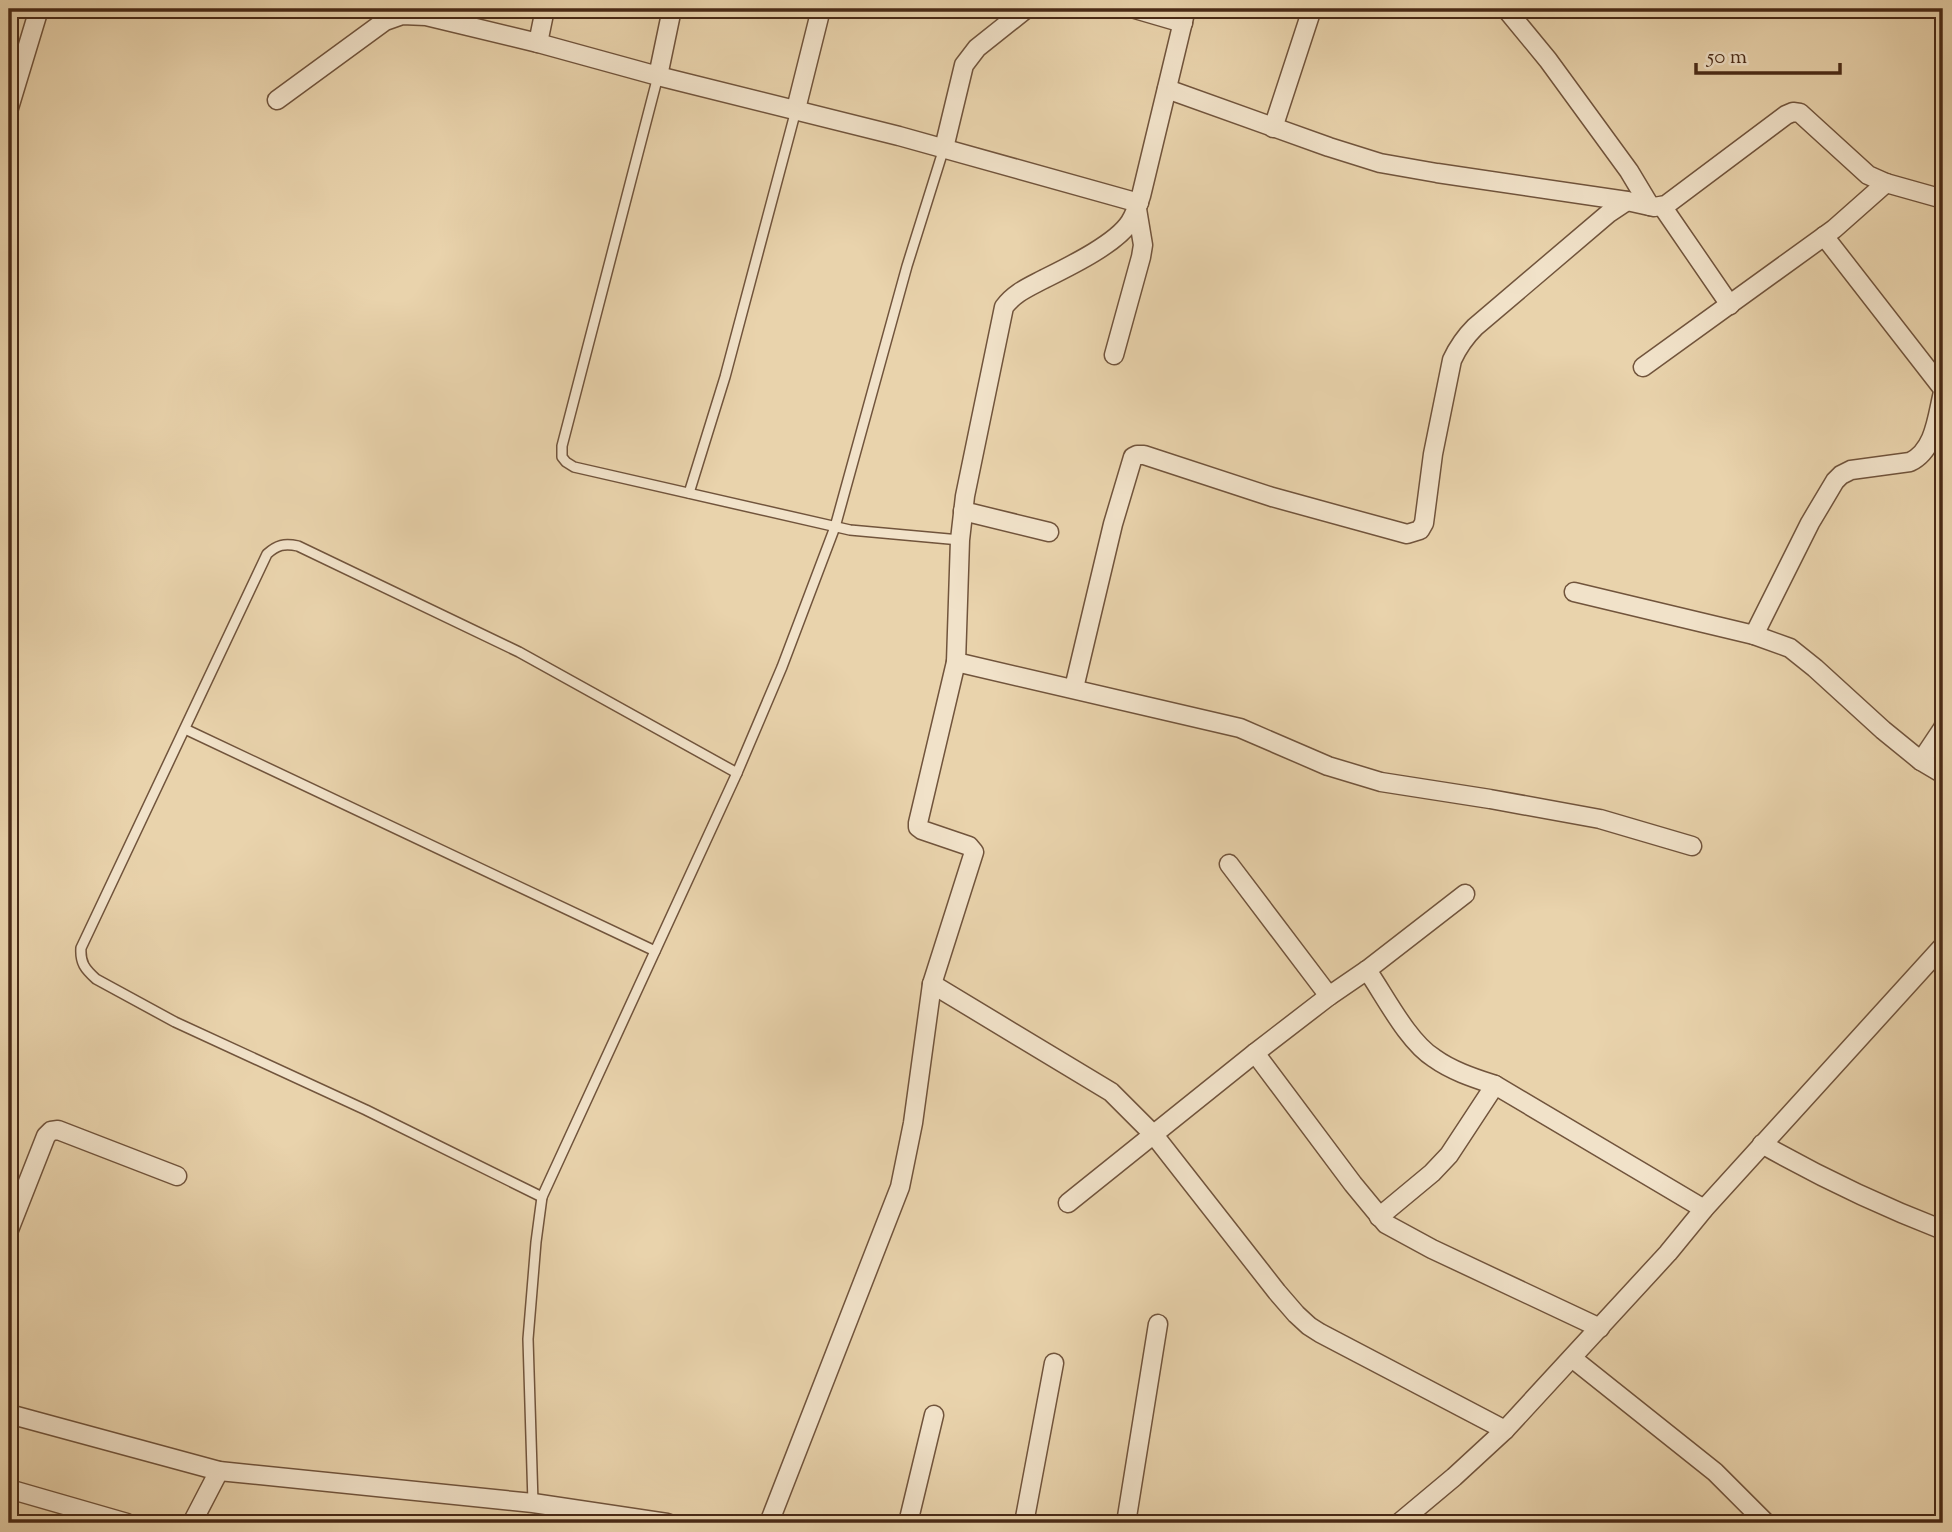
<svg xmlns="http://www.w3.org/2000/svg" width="1952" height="1532" font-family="'Sorts Mill Goudy',serif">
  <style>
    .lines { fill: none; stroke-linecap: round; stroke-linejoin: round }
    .lane-casing { stroke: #71543c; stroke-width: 12 }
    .street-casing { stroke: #71543c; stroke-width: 21 }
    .lane { stroke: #f1e2c9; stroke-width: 9 }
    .street { stroke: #f1e2c9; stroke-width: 18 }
  </style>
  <rect width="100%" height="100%" fill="#e9d3ac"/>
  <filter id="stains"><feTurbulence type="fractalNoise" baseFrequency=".00286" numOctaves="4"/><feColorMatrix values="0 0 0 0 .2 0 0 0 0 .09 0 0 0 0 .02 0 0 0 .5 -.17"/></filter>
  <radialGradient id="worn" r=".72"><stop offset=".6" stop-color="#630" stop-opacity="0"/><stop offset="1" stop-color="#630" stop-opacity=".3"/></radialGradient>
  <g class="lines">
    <g class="lane-casing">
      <g id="lane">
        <path d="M 658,76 L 562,446 L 562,457 L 566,462 L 574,467 L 850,530 L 960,540"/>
        <path d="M 689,493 L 725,377 L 796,110"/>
        <path d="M 185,729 L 655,951"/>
        <path d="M 542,1197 L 366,1110 L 175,1022 L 96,979 C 85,969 80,963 81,948 L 267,554 C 277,545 284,543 298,546 L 519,652 L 737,773"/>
        <path d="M 533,1503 L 528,1339 L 536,1242 L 542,1197 L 737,773 L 782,667 L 835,527 L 907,266 L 944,148"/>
      </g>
    </g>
    <g class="street-casing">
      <g id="street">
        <path d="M 1135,9 L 1183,23"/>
        <path d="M 1506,9 L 1548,60 L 1629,171 L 1650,206"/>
        <path d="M 538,43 L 545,9"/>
        <path d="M 658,76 L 672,9"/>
        <path d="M 1167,89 L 1329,147 L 1380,163 L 1437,173 L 1627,201 L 1654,207 L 1666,205 L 1786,115 L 1793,112 L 1800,113 L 1868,175 L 1886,183 L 1943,199"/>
        <path d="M 277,100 L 385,21 L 402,15 L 426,16 L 538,43 L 658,76 L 899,136 L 1139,203"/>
        <path d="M 9,108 L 39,9"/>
        <path d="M 796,109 L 821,9"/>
        <path d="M 1273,128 L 1312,9"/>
        <path d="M 944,148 L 964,65 L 977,48 L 1026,9"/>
        <path d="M 1662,206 L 1730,305"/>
        <path d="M 1824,236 L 1943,389"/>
        <path d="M 1114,355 L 1141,257 L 1143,245 L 1137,209"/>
        <path d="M 1643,367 L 1834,229 L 1886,183"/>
        <path d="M 963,511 L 1049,532"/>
        <path d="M 1574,592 L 1754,635 L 1790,648 L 1815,668 L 1883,730 L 1921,761 L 1943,774"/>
        <path d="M 1754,635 L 1810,523 L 1835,481 L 1841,475 L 1851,470 L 1910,462 C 1935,450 1937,417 1943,392"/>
        <path d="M 956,662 L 1240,728 L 1328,766 L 1381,782 L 1490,799 L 1600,819 L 1692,846"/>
        <path d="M 1074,688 L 1113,524 L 1133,457 L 1137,455 L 1144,455 L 1272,497 L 1407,534 L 1420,530 L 1424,523 L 1433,454 L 1452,360 C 1458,347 1465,337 1475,327 L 1609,213 L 1627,201"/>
        <path d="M 1921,761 L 1943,728"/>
        <path d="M 1229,864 L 1329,996"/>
        <path d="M 1367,970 C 1385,996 1408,1042 1434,1058 C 1452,1071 1474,1078 1495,1085 L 1704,1209"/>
        <path d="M 932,984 L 1111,1092 L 1154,1135 L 1277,1292 L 1296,1314 L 1309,1326 L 1320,1333 L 1505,1430"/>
        <path d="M 1255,1053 L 1353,1184 L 1386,1224 L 1432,1249 L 1600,1328"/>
        <path d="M 1762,1144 C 1820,1177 1881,1206 1943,1230"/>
        <path d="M 1068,1203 L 1255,1053 L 1329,996 L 1367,970 L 1465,894"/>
        <path d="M 1379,1217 L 1432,1173 L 1449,1155 L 1495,1085"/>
        <path d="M 9,1230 L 46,1136 L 51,1131 L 58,1130 L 177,1176"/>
        <path d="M 1572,1358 L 1715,1472 L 1766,1523"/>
        <path d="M 9,1414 L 219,1471 L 533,1503 L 667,1523"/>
        <path d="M 9,1489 L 127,1523"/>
        <path d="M 192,1523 L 219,1471"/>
        <path d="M 769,1523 L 900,1187 L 913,1123 L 932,984 L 974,852 L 969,846 L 922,830 L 918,827 L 918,823 L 956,662 L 960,540 L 965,496 L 1004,307 C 1014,293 1029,287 1044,279 C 1068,267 1116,244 1130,222 C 1135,214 1138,205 1141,196 L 1186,9"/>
        <path d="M 908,1523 L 934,1415"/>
        <path d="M 1024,1523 L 1054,1363"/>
        <path d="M 1126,1523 L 1158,1324"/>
        <path d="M 1399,1523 L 1454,1477 L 1505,1430 L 1668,1253 L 1704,1209 L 1943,946"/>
      </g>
    </g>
    <use href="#lane" class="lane"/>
    <use href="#street" class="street"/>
  </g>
  <rect width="1952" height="1532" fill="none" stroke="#e9d3ac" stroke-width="35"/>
  <rect x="10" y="10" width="1931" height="1511" fill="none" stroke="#492a16" stroke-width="3.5"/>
  <rect x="18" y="18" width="1917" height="1497" fill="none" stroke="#492a16" stroke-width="2"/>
  <path d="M1696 63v10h144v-10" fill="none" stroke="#492a16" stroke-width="3.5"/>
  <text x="1707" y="63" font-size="21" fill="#492a16" stroke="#f1e2c9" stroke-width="5" paint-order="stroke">50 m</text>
  <rect width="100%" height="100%" filter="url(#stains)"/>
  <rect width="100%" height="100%" fill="url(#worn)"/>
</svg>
